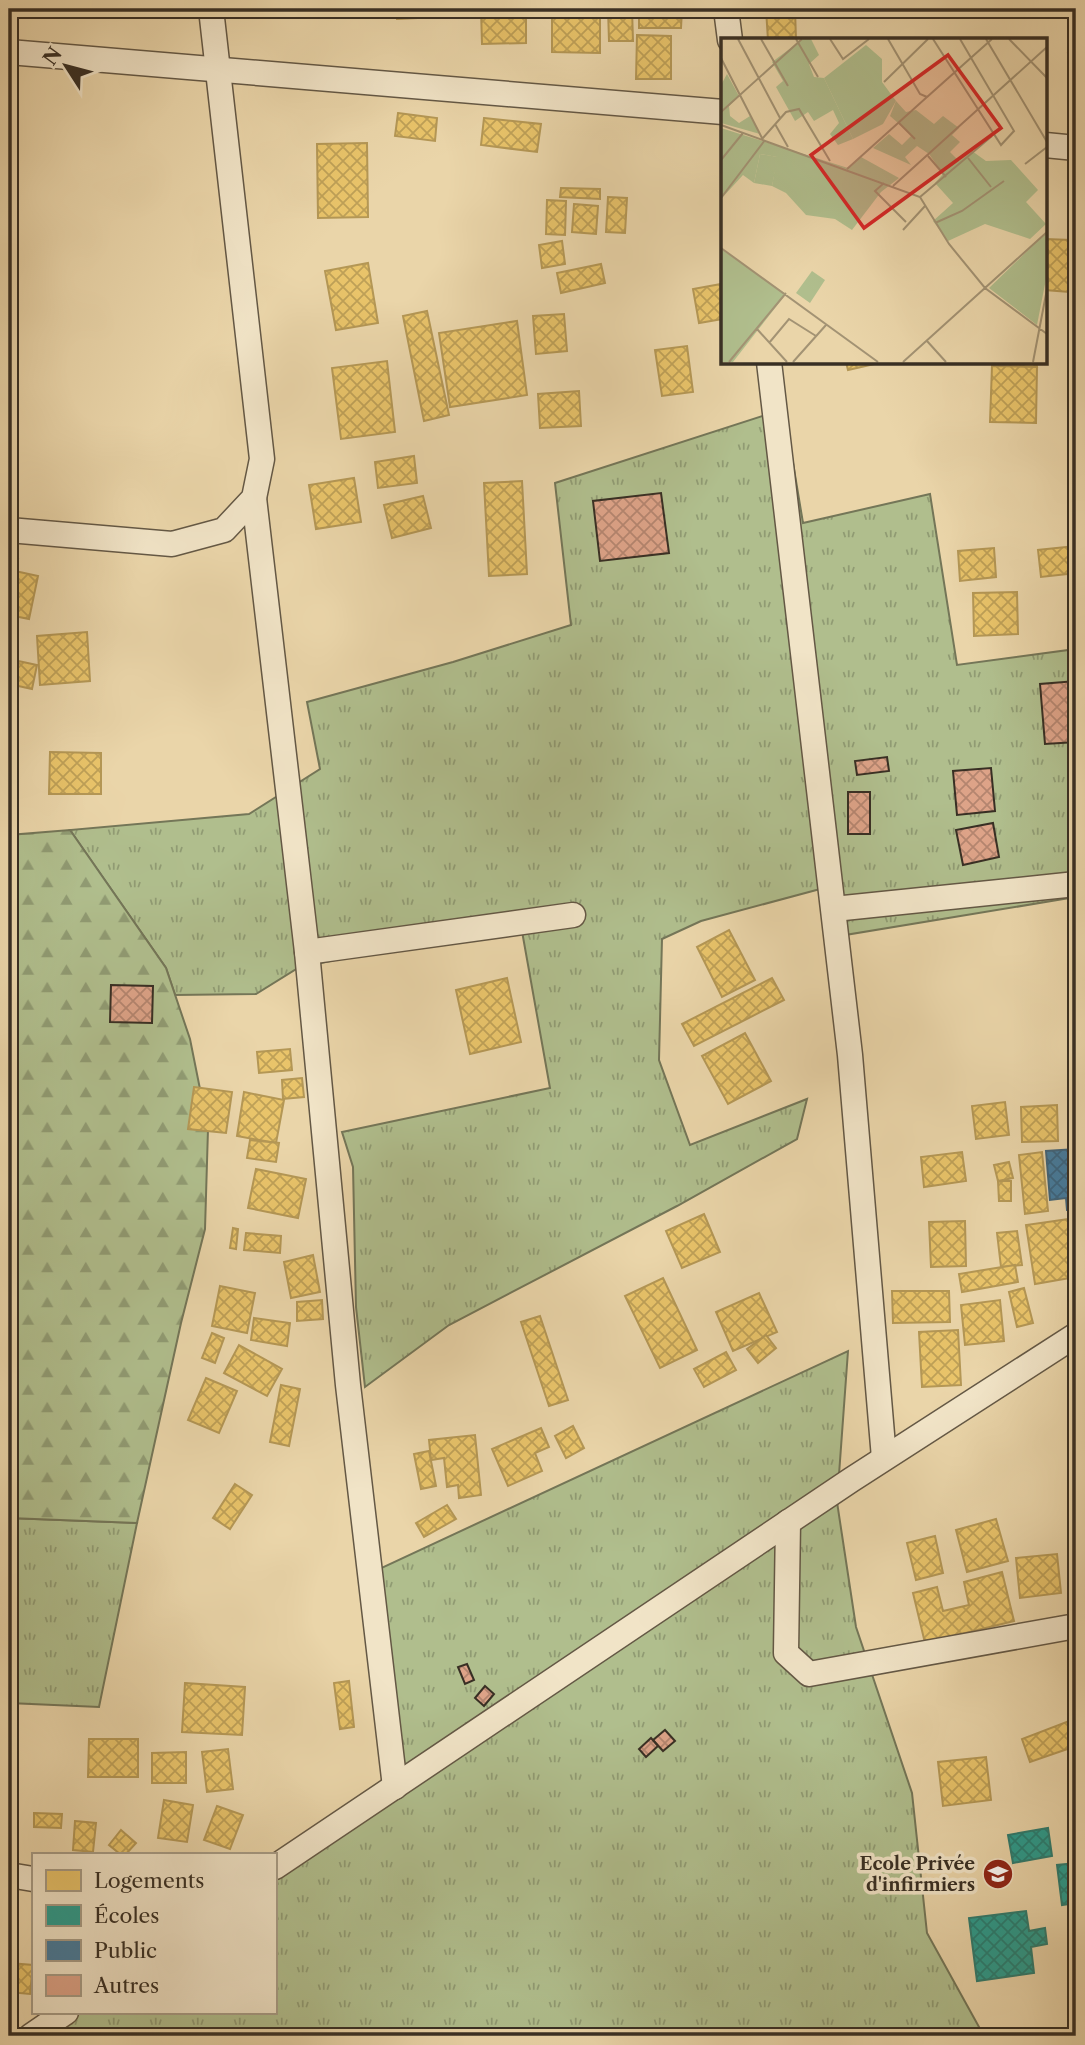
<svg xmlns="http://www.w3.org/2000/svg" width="1085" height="2045" font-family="'Libre Caslon Text',serif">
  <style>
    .grass { fill: url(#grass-tufts); stroke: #747658; stroke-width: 2 }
    .forest { fill: url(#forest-firs); stroke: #747658; stroke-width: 2 }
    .homes { fill: url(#homes-cross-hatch); stroke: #b49755; stroke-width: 2 }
    .schools { fill: url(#schools-cross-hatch); stroke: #2e7c6f; stroke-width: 2 }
    .public { fill: url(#public-cross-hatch); stroke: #416479; stroke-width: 2 }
    .building { fill: url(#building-cross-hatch); stroke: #382f24; stroke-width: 2 }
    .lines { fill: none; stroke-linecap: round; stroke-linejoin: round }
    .street-casing { stroke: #645845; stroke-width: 27 }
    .street { stroke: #f1e4c7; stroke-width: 24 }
    .labels { text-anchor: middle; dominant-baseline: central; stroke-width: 7; stroke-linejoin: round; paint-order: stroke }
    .poi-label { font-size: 18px; font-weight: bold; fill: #382f24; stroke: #f1e4c7; text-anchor: end }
    .inset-road { fill: none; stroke: #a39374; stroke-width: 2 }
    .view { fill: #d62828; fill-opacity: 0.15; stroke: #d62828; stroke-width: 3.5 }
    .inset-edge { fill: none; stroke: #382f24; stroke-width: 3.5 }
  </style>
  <defs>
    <pattern id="grass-tufts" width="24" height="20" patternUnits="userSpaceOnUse" patternTransform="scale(1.75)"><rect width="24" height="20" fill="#b0be8d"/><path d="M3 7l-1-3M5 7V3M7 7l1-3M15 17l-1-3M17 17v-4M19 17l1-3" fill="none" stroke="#909b73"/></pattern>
    <pattern id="forest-firs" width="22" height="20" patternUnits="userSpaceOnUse" patternTransform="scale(1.75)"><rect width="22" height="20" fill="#b0be8d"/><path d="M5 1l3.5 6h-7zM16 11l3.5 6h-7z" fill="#909b73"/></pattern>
    <pattern id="homes-cross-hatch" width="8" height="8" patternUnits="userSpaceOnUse" patternTransform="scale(1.75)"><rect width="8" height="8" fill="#e9c46a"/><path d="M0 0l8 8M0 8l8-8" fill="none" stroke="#bea057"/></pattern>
    <pattern id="schools-cross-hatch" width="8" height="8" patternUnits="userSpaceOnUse" patternTransform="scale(1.75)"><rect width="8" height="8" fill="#2a9d8f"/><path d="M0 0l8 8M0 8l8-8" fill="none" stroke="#258075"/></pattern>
    <pattern id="public-cross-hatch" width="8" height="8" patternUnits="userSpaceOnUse" patternTransform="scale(1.75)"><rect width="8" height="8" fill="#457b9d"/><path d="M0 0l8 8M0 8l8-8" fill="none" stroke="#3b6580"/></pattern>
    <pattern id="building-cross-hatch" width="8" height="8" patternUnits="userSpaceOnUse" patternTransform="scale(1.75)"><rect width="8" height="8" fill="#dda388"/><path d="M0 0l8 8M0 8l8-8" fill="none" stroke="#b4856f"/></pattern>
  </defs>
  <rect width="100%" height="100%" fill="#ead5a9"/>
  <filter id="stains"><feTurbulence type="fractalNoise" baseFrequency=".00286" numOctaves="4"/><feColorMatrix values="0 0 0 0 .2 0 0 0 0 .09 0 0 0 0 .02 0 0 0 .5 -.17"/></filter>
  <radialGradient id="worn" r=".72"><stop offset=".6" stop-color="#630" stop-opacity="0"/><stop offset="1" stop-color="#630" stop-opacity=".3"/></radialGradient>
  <g class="grass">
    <path d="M 784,409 L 803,523 L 930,494 L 957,665 L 1076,649 L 1076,897 L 845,935 L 835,885 L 701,921 L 662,939 L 659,1060 L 690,1145 L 807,1099 L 797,1139 L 677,1206 L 449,1325 L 365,1387 L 356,1307 L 353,1167 L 342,1132 L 550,1088 L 520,920 L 298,968 L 256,994 L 175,995 L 166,968 L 70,830 L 249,814 L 320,769 L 307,702 L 453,662 L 571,625 L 555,483 Z"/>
    <path d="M 848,1351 L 837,1502 L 856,1627 L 912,1793 L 927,1933 L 984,2036 L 30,2036 L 66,2012 L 275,2012 L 275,1863 L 389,1775 L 377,1570 Z"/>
    <path d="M 9,1518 L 137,1523 L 99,1707 L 9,1703 Z"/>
  </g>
  <path class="forest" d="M 70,830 L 166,968 L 190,1039 L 208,1129 L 205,1229 L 181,1323 L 137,1523 L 9,1518 L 9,835 Z"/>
  <g class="homes">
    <path d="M 396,9 L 461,9 L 461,16 L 397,19 Z"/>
    <path d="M 481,9 L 526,9 L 526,43 L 482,44 Z"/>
    <path d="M 552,9 L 600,9 L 600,53 L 552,52 Z"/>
    <path d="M 608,9 L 632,9 L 633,41 L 609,41 Z"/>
    <path d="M 639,9 L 682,9 L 681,28 L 639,28 Z"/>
    <path d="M 766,9 L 795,9 L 796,40 L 768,40 Z"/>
    <path d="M 637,35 L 671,36 L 671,79 L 636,79 Z"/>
    <path d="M 1076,50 L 1076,77 L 1068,53 Z"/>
    <path d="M 398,113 L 437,118 L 435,141 L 395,136 Z"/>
    <path d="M 484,118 L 541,124 L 537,152 L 481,145 Z"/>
    <path d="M 367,143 L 368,217 L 318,218 L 317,144 Z"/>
    <path d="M 561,188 L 600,189 L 600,199 L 560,197 Z"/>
    <path d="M 608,197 L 627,198 L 625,233 L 606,232 Z"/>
    <path d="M 547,200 L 566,201 L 565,235 L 546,234 Z"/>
    <path d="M 574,204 L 598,206 L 596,234 L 572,232 Z"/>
    <path d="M 1045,239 L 1071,240 L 1069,292 L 1045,290 Z"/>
    <path d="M 562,241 L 565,264 L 542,268 L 539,245 Z"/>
    <path d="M 368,263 L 378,323 L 336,330 L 325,271 Z"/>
    <path d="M 601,264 L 605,283 L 561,293 L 557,273 Z"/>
    <path d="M 721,284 L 723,319 L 699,323 L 693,289 Z"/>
    <path d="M 427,311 L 449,415 L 424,421 L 403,316 Z"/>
    <path d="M 564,314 L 567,351 L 536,354 L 533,316 Z"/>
    <path d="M 517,321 L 527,395 L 450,407 L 439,333 Z"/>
    <path d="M 687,346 L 693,392 L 662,396 L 655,350 Z"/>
    <path d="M 387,361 L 395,432 L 341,439 L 332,368 Z"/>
    <path d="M 846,362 L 883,362 L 848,370 Z"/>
    <path d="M 1010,362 L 1036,362 L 1037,367 L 1011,370 Z"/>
    <path d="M 992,366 L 1037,367 L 1036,423 L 990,422 Z"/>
    <path d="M 579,391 L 581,426 L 540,428 L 538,394 Z"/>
    <path d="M 414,456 L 417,483 L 378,488 L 375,462 Z"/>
    <path d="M 354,478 L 361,522 L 316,529 L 309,485 Z"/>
    <path d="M 522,481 L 527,574 L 489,576 L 484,483 Z"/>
    <path d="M 423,496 L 431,528 L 392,538 L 384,505 Z"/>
    <path d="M 1075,546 L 1076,573 L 1041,577 L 1038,550 Z"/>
    <path d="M 994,548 L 996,577 L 960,581 L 958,551 Z"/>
    <path d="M 9,558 L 18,559 L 11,591 L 9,591 Z"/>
    <path d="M 15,571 L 38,576 L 29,619 L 9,615 Z"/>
    <path d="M 1017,592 L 1018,634 L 974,636 L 973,593 Z"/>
    <path d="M 87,632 L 90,681 L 40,685 L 37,636 Z"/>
    <path d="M 9,659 L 37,665 L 32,689 L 9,684 Z"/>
    <path d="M 50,752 L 101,753 L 101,794 L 49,794 Z"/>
    <path d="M 729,930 L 755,980 L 722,997 L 697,947 Z"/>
    <path d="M 507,978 L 521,1042 L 470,1054 L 456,990 Z"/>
    <path d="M 772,978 L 784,1000 L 694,1046 L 682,1024 Z"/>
    <path d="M 745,1033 L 771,1081 L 728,1104 L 702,1056 Z"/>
    <path d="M 290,1049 L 292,1070 L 259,1073 L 257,1052 Z"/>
    <path d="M 302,1078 L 304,1097 L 283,1099 L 282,1080 Z"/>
    <path d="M 194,1087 L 232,1092 L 226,1133 L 188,1129 Z"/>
    <path d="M 244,1092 L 284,1100 L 276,1143 L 237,1136 Z"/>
    <path d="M 1005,1102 L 1009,1135 L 976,1139 L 972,1106 Z"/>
    <path d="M 1057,1105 L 1058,1141 L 1022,1142 L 1021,1107 Z"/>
    <path d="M 250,1140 L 279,1143 L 276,1162 L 247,1158 Z"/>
    <path d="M 962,1152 L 966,1181 L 924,1187 L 921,1157 Z"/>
    <path d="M 1042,1152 L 1048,1211 L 1025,1214 L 1019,1155 Z"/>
    <path d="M 1009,1162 L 1013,1178 L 998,1181 L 994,1165 Z"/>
    <path d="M 256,1169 L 306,1179 L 298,1218 L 248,1208 Z"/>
    <path d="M 998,1181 L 1011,1181 L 1011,1201 L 999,1201 Z"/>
    <path d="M 704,1214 L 720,1252 L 682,1268 L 666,1231 Z"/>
    <path d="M 1076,1218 L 1076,1277 L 1035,1284 L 1026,1225 Z"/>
    <path d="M 965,1221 L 966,1266 L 931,1267 L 929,1222 Z"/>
    <path d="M 233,1228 L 238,1229 L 236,1249 L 230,1248 Z"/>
    <path d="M 1017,1231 L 1022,1265 L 1001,1267 L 997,1233 Z"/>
    <path d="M 246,1233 L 281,1236 L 280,1253 L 244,1250 Z"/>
    <path d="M 313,1255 L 320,1292 L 291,1298 L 284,1262 Z"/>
    <path d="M 1015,1265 L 1018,1282 L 962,1292 L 959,1274 Z"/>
    <path d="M 663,1278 L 697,1350 L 660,1368 L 625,1296 Z"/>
    <path d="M 220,1286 L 255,1293 L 247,1333 L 212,1326 Z"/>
    <path d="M 1024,1288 L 1033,1323 L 1017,1327 L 1009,1292 Z"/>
    <path d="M 892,1291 L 949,1291 L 950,1322 L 893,1323 Z"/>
    <path d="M 759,1293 L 777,1332 L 733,1351 L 716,1312 Z"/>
    <path d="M 322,1300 L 323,1319 L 297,1321 L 297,1302 Z"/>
    <path d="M 1000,1300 L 1004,1341 L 965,1345 L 961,1305 Z"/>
    <path d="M 540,1316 L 568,1400 L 549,1406 L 521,1322 Z"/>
    <path d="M 254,1318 L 290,1323 L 287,1346 L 251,1340 Z"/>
    <path d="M 958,1330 L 961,1385 L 922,1387 L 919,1332 Z"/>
    <path d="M 212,1333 L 224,1338 L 215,1363 L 202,1358 Z"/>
    <path d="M 766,1335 L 776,1348 L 758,1363 L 747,1349 Z"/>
    <path d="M 239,1345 L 282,1369 L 267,1396 L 224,1373 Z"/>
    <path d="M 726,1352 L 736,1370 L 704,1387 L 694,1369 Z"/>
    <path d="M 206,1378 L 237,1391 L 219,1433 L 188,1420 Z"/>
    <path d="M 281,1385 L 300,1389 L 289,1446 L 270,1442 Z"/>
    <path d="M 573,1426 L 584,1448 L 566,1458 L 555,1436 Z"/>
    <path d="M 541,1428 L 549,1447 L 535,1453 L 542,1471 L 508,1486 L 492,1449 Z"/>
    <path d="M 475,1435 L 481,1495 L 459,1498 L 458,1485 L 447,1487 L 444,1458 L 431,1460 L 429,1440 Z"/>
    <path d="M 429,1451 L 436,1486 L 421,1489 L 414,1454 Z"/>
    <path d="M 235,1484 L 252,1495 L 230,1529 L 213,1518 Z"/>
    <path d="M 447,1505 L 456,1519 L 424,1537 L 416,1523 Z"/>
    <path d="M 996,1519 L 1008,1561 L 967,1572 L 956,1530 Z"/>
    <path d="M 935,1536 L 943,1573 L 916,1580 L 907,1543 Z"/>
    <path d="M 1057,1554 L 1061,1593 L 1020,1598 L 1016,1558 Z"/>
    <path d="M 1002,1572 L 1014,1621 L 925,1643 L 913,1593 L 937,1587 L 943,1611 L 969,1605 L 964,1582 Z"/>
    <path d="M 1076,1605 L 1076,1622 L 1072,1623 L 1070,1606 Z"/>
    <path d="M 349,1681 L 354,1727 L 340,1729 L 334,1683 Z"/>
    <path d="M 185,1683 L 245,1687 L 242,1735 L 182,1732 Z"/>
    <path d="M 1069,1721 L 1076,1746 L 1030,1762 L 1022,1739 Z"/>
    <path d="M 89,1739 L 138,1739 L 138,1777 L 88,1777 Z"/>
    <path d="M 228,1749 L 233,1789 L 207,1792 L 202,1752 Z"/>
    <path d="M 186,1752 L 186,1783 L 152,1783 L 152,1753 Z"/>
    <path d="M 986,1757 L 991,1800 L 943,1806 L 938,1762 Z"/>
    <path d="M 164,1800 L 193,1805 L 187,1842 L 158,1838 Z"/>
    <path d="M 217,1806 L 243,1815 L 230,1849 L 204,1840 Z"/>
    <path d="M 34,1813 L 62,1814 L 61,1828 L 34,1827 Z"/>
    <path d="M 75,1821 L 96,1823 L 93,1852 L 73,1850 Z"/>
    <path d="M 121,1830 L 136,1843 L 126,1854 L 120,1854 L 109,1845 Z"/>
    <path d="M 9,1963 L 33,1965 L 30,1994 L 9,1992 Z"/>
  </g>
  <g class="schools">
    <path d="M 1048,1828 L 1052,1856 L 1013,1863 L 1008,1835 Z"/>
    <path d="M 1076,1863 L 1076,1903 L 1062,1905 L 1057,1865 Z"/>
    <path d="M 1026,1911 L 1029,1931 L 1045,1928 L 1047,1944 L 1031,1947 L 1034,1973 L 977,1981 L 969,1918 Z"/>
  </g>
  <path class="public" d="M 1076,1149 L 1076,1209 L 1067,1210 L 1066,1198 L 1050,1200 L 1046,1151 Z"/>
  <g class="building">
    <path d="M 661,493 L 669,553 L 600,561 L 593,501 Z"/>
    <path d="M 1076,681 L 1076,742 L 1045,744 L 1040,684 Z"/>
    <path d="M 887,757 L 889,771 L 857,775 L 855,761 Z"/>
    <path d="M 991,768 L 995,811 L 957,815 L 953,771 Z"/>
    <rect x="848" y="792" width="22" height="42"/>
    <path d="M 993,823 L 999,857 L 963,865 L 956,830 Z"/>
    <path d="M 111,985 L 153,986 L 152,1023 L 110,1022 Z"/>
    <path d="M 467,1664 L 474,1680 L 465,1684 L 458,1667 Z"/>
    <path d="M 485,1686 L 494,1694 L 484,1706 L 475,1698 Z"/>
    <path d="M 665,1730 L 675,1741 L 663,1751 L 653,1740 Z"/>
    <path d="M 651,1738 L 658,1746 L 646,1757 L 639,1749 Z"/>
  </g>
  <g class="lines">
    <g class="street-casing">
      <g id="street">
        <path d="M 726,9 L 730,40"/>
        <path d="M 9,52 L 723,112"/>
        <path d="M 1045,145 L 1076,148"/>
        <path d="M 769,362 L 850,1055 L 884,1458"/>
        <path d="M 254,498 L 307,952 L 348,1385 L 395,1787"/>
        <path d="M 9,530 L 172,544 L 224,530 L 254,498 L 262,459 L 211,9"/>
        <path d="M 834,909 L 1076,884"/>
        <path d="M 307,952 L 573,915"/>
        <path d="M 788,1522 L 786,1653 L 809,1674 L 1076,1626"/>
        <path d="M 275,1867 L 851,1480 L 1076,1335"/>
        <path d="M 9,1875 L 33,1879"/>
        <path d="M 31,2036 L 66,2012"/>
      </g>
    </g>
    <use href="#street" class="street"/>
  </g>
  <defs>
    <g id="school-disc" transform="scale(1.575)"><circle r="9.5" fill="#8f2418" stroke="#f1e4c7"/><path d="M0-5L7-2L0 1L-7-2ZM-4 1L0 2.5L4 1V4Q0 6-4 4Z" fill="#fff"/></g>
  </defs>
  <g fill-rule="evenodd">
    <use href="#school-disc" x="998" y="1874"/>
  </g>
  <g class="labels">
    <g class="poi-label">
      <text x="975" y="1864">Ecole Privée<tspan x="975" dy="21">d'infirmiers</tspan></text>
    </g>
  </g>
  <g transform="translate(721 38)">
    <rect width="326" height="326" fill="#ead5a9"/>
    <path d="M 82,1 L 90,1 L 98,17 L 88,26 L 93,39 L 103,40 L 132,101 L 117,107 L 109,96 L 118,85 L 112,72 L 93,83 L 87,74 L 74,83 L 55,49 L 62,43 L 51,24 ZM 6,36 L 18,58 L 8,68 L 9,78 L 18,85 L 29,78 L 39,96 L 0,85 L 0,47 ZM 175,63 L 185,74 L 195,72 L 213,86 L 222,78 L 238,90 L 231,97 L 239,104 L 229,114 L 238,123 L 251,113 L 265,123 L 290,122 L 317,152 L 305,164 L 325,186 L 309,201 L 264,186 L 227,203 L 212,183 L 232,165 L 214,145 L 222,136 L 208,116 L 196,108 L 184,119 L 190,127 L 152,110 L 168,96 L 181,107 L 191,97 L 169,78 ZM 0,90 L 127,130 L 140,119 L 178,140 L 160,154 L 131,192 L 114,181 L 85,177 L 65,155 L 51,148 L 56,119 L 39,116 L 33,145 L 22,137 L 0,161 ZM 325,195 L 325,241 L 316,287 L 268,250 Z" fill="#b0be8d"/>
    <path d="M 145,7 L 161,21 L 161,44 L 175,63 L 162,86 L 132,101 L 103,40 Z" fill="#b0be8d"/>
    <path d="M 39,116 L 57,119 L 51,148 L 33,145 ZM 0,211 L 65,256 L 12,324 L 0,324 ZM 91,233 L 104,242 L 89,265 L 75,255 Z" fill="#b0be8d"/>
    <path class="inset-road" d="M 17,1 L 59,80M 40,1 L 67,48M 75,1 L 97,39M 109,1 L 122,21 L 148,1M 167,1 L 199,56 L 206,59 L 271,1M 212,1 L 280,107 L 293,93 L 239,1M 265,1 L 326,104M 288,1 L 326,40M 0,20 L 41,100M 163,44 L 207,1M 0,74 L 81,1M 178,85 L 194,101M 54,86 L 67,109M 0,87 L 199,159 L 228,206 L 264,250 L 326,296M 41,101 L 65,74 L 78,71 L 109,123M 207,118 L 225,139M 247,120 L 270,149M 0,122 L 22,95M 304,126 L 326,109M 126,131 L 206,59M 163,145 L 154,153 L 185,184M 172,148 L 326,9M 199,159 L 271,98M 0,160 L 44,102M 214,185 L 241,173 L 283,143M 182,192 L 204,168M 0,210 L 157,324M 36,291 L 66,324M 206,303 L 225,324M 48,305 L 68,281 L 95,298M 8,324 L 65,255M 72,324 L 105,287M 182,324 L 326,194M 312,324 L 326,251"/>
    <path class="view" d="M 227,17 L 280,90 L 143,190 L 90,117 Z"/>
    <rect width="326" height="326" class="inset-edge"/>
  </g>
  <rect width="1085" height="2045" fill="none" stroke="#ead5a9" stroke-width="35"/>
  <rect x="10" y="10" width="1064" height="2024" fill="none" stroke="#382f24" stroke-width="3.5"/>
  <rect x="18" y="18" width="1050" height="2010" fill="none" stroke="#382f24" stroke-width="2"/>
  <rect x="32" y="1853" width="245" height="161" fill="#f1e4c7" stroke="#a79c86" stroke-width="2"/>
  <rect x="46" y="1870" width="35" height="21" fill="#e9c46a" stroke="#a79c86" stroke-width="2"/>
  <text x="94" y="1888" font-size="21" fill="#382f24">Logements</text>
  <rect x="46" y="1905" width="35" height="21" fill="#2a9d8f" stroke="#a79c86" stroke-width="2"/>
  <text x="94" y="1923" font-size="21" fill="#382f24">Écoles</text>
  <rect x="46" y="1940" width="35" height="21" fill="#457b9d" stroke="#a79c86" stroke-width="2"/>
  <text x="94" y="1958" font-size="21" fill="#382f24">Public</text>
  <rect x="46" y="1975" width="35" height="21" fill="#dda388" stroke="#a79c86" stroke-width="2"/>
  <text x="94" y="1993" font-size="21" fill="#382f24">Autres</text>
  <g transform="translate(66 66) rotate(306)" stroke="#f1e4c7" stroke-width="5" paint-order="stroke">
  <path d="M0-5L12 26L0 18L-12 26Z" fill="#382f24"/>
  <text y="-10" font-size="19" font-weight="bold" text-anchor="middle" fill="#382f24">N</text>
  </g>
  <rect width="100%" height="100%" filter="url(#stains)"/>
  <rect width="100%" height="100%" fill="url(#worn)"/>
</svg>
